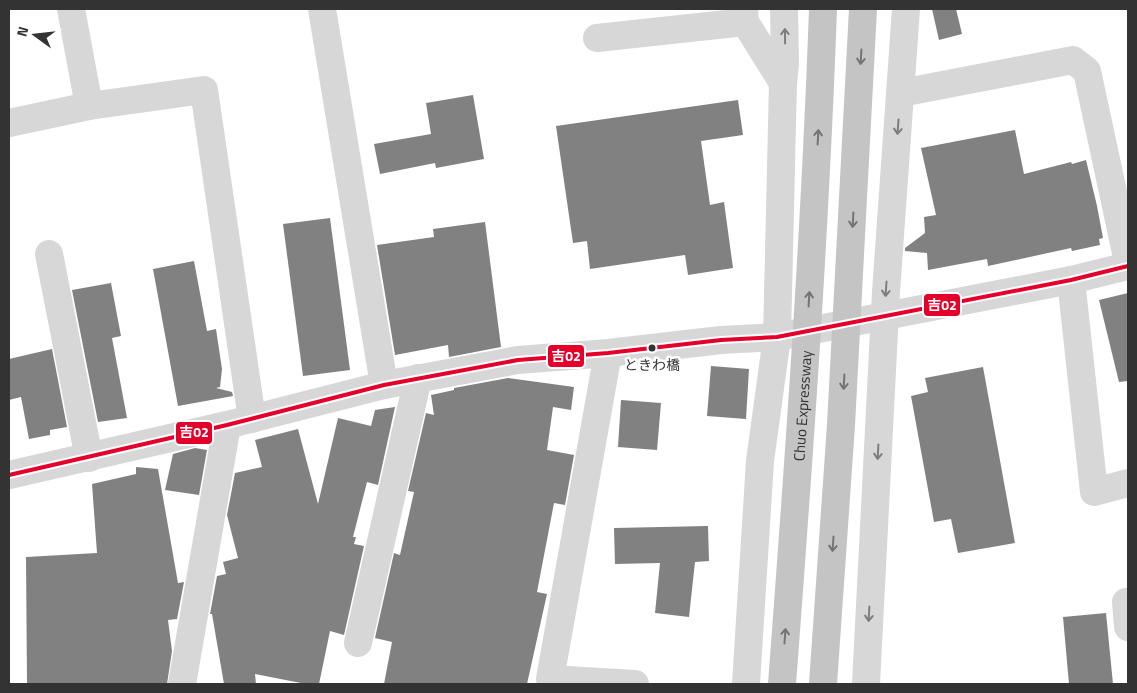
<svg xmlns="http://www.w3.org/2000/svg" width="1137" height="693" font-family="'Titillium Web','Noto Sans JP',sans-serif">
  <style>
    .building { fill: #818181 }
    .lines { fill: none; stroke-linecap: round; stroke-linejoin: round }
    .minor { stroke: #d7d7d7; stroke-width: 28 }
    .highway-bridge { stroke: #c4c4c4; stroke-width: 28 }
    .bus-1-casing { stroke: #fff; stroke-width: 8 }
    .bus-1 { stroke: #e4002b; stroke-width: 4 }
    .oneway { stroke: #7d7d7d }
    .oneway2 { stroke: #747474 }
    .bus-dot { fill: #333; stroke: #fff; stroke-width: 2 }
    .labels { text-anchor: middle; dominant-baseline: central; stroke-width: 5; stroke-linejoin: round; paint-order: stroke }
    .bus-label { font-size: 14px; fill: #333; stroke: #fff }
    .street-label { font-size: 15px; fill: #333; stroke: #fff }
    .line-badge { stroke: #fff; stroke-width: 2 }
    .badge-label { font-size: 14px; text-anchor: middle; font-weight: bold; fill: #fff }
  </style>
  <rect width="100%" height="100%" fill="#fff"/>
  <g class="building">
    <path d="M 932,9 L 956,9 L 962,34 L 939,40 Z"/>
    <path d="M 473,95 L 484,159 L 436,168 L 435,163 L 380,174 L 374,144 L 431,134 L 426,103 Z"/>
    <path d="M 738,100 L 743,135 L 701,141 L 710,205 L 724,202 L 733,268 L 688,275 L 685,255 L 590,269 L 587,241 L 573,243 L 556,126 Z"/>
    <path d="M 1015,130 L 1024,174 L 1071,162 L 1072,164 L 1086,160 L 1097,206 L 1103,238 L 1099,239 L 1100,245 L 1072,251 L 1071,248 L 988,266 L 987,259 L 928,270 L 927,253 L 905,251 L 905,248 L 925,233 L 924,217 L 936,215 L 921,148 Z"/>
    <path d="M 330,218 L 350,370 L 303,376 L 283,224 Z"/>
    <path d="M 485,222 L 501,347 L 449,357 L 448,345 L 395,355 L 377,245 L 434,237 L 433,229 Z"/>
    <path d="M 194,261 L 207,331 L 216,329 L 222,369 L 220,387 L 216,388 L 232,392 L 233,396 L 178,406 L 153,269 Z"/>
    <path d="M 111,283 L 121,336 L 112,338 L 127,418 L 98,422 L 72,290 Z"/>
    <path d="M 1128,293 L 1128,381 L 1119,382 L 1099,300 Z"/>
    <path d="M 52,349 L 67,427 L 50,430 L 50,435 L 29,439 L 21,397 L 9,400 L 9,359 Z"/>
    <path d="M 711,366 L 749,369 L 746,419 L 707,416 Z"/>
    <path d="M 983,367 L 1015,543 L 958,553 L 951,519 L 934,522 L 911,396 L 928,392 L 925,378 Z"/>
    <path d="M 508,378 L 574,387 L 571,410 L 553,407 L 547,450 L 574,455 L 565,505 L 554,503 L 537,592 L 547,594 L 527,684 L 384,684 L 392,642 L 375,638 L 394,553 L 400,555 L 414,492 L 408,491 L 426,413 L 434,415 L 431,395 L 454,390 L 454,388 Z"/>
    <path d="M 621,400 L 661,403 L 657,450 L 618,447 Z"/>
    <path d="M 395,407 L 378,485 L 367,482 L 353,537 L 356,537 L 354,544 L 364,546 L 344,635 L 330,631 L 319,684 L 306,684 L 255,674 L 256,684 L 224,684 L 212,614 L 210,614 L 217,576 L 226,574 L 223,562 L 238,558 L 227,515 L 235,473 L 262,467 L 255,440 L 298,429 L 318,504 L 338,418 L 371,426 L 375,410 Z"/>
    <path d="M 195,448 L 207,450 L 199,495 L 165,490 L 173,454 Z"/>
    <path d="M 136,467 L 158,469 L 178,583 L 184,582 L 177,619 L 168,620 L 172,651 L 167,684 L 27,684 L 26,557 L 97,553 L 92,484 L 136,474 Z"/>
    <path d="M 708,526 L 709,561 L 695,562 L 689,617 L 655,613 L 660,563 L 615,564 L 614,528 Z"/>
    <path d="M 1106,613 L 1113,684 L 1069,684 L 1063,617 Z"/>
  </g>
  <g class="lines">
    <g class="minor">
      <path d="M 71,9 L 89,106"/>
      <path d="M 322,9 L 384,385"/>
      <path d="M 744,9 L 745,22 L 783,83"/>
      <path d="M 597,38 L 745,22"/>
      <path d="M 901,93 L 1073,60 L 1087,71 L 1128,262"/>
      <path d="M 9,123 L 89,106 L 204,90 L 252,419"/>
      <path d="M 49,254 L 89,458"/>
      <path d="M 1071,280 L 1094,492 L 1128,483"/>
      <path d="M 608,353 L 550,679 L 635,684"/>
      <path d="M 9,475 L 227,425 L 384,385 L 518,360 L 608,353 L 721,340 L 777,337 L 1071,280 L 1128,266"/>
      <path d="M 1126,602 L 1128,627"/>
      <path d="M 358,643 L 418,378"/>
      <path d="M 182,684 L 227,425"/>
      <path d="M 746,684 L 760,461 L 777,337 L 783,83 L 785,64 L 784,9"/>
      <path d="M 866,684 L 886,292 L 906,9"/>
    </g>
    <g class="highway-bridge">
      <path id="s1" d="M 782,684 C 799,459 815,234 823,9"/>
      <path d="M 823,684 L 841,425 L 863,9"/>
    </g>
    <g class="bus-1-casing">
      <path id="bus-1" d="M 9,475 L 227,425 L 384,385 L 518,360 L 608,353 L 721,340 L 777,337 L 1071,280 L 1128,266"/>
    </g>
    <use href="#bus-1" class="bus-1"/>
  </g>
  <defs><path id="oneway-shaft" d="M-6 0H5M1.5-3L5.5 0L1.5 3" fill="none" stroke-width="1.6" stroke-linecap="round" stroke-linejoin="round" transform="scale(1.25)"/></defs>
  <g class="oneway">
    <use href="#oneway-shaft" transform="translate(785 36) rotate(-91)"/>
    <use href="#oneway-shaft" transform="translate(898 127) rotate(94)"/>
    <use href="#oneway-shaft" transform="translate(886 289) rotate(94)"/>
    <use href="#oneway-shaft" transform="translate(878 452) rotate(93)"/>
    <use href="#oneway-shaft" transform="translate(869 614) rotate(93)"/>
  </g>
  <g class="oneway2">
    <use href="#oneway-shaft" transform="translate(861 57) rotate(93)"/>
    <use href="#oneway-shaft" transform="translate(818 137) rotate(-87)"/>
    <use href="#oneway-shaft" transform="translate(853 220) rotate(93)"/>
    <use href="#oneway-shaft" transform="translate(809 299) rotate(-87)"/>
    <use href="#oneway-shaft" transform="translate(844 382) rotate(93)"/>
    <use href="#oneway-shaft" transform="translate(833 544) rotate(94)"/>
    <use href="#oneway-shaft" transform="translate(785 636) rotate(-86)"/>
  </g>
  <circle class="bus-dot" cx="652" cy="348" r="4.5"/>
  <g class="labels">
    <g class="bus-label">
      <text x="652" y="364">ときわ橋</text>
    </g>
    <g class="street-label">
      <text stroke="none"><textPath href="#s1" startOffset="279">Chuo Expressway</textPath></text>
    </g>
  </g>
  <g class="line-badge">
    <rect x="923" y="293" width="38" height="24" rx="5" fill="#e4002b"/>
    <rect x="547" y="344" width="38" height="24" rx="5" fill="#e4002b"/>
    <rect x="175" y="421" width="38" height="24" rx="5" fill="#e4002b"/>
  </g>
  <g class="badge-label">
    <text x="942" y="310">吉02</text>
    <text x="566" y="361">吉02</text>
    <text x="194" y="437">吉02</text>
  </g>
  <rect width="1137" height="693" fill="none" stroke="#333333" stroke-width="20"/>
  <g transform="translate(35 35) rotate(285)" stroke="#ffffff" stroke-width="4" paint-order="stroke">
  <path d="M0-4L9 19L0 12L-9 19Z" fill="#333333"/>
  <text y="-8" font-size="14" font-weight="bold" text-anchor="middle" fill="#333333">N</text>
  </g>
</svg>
